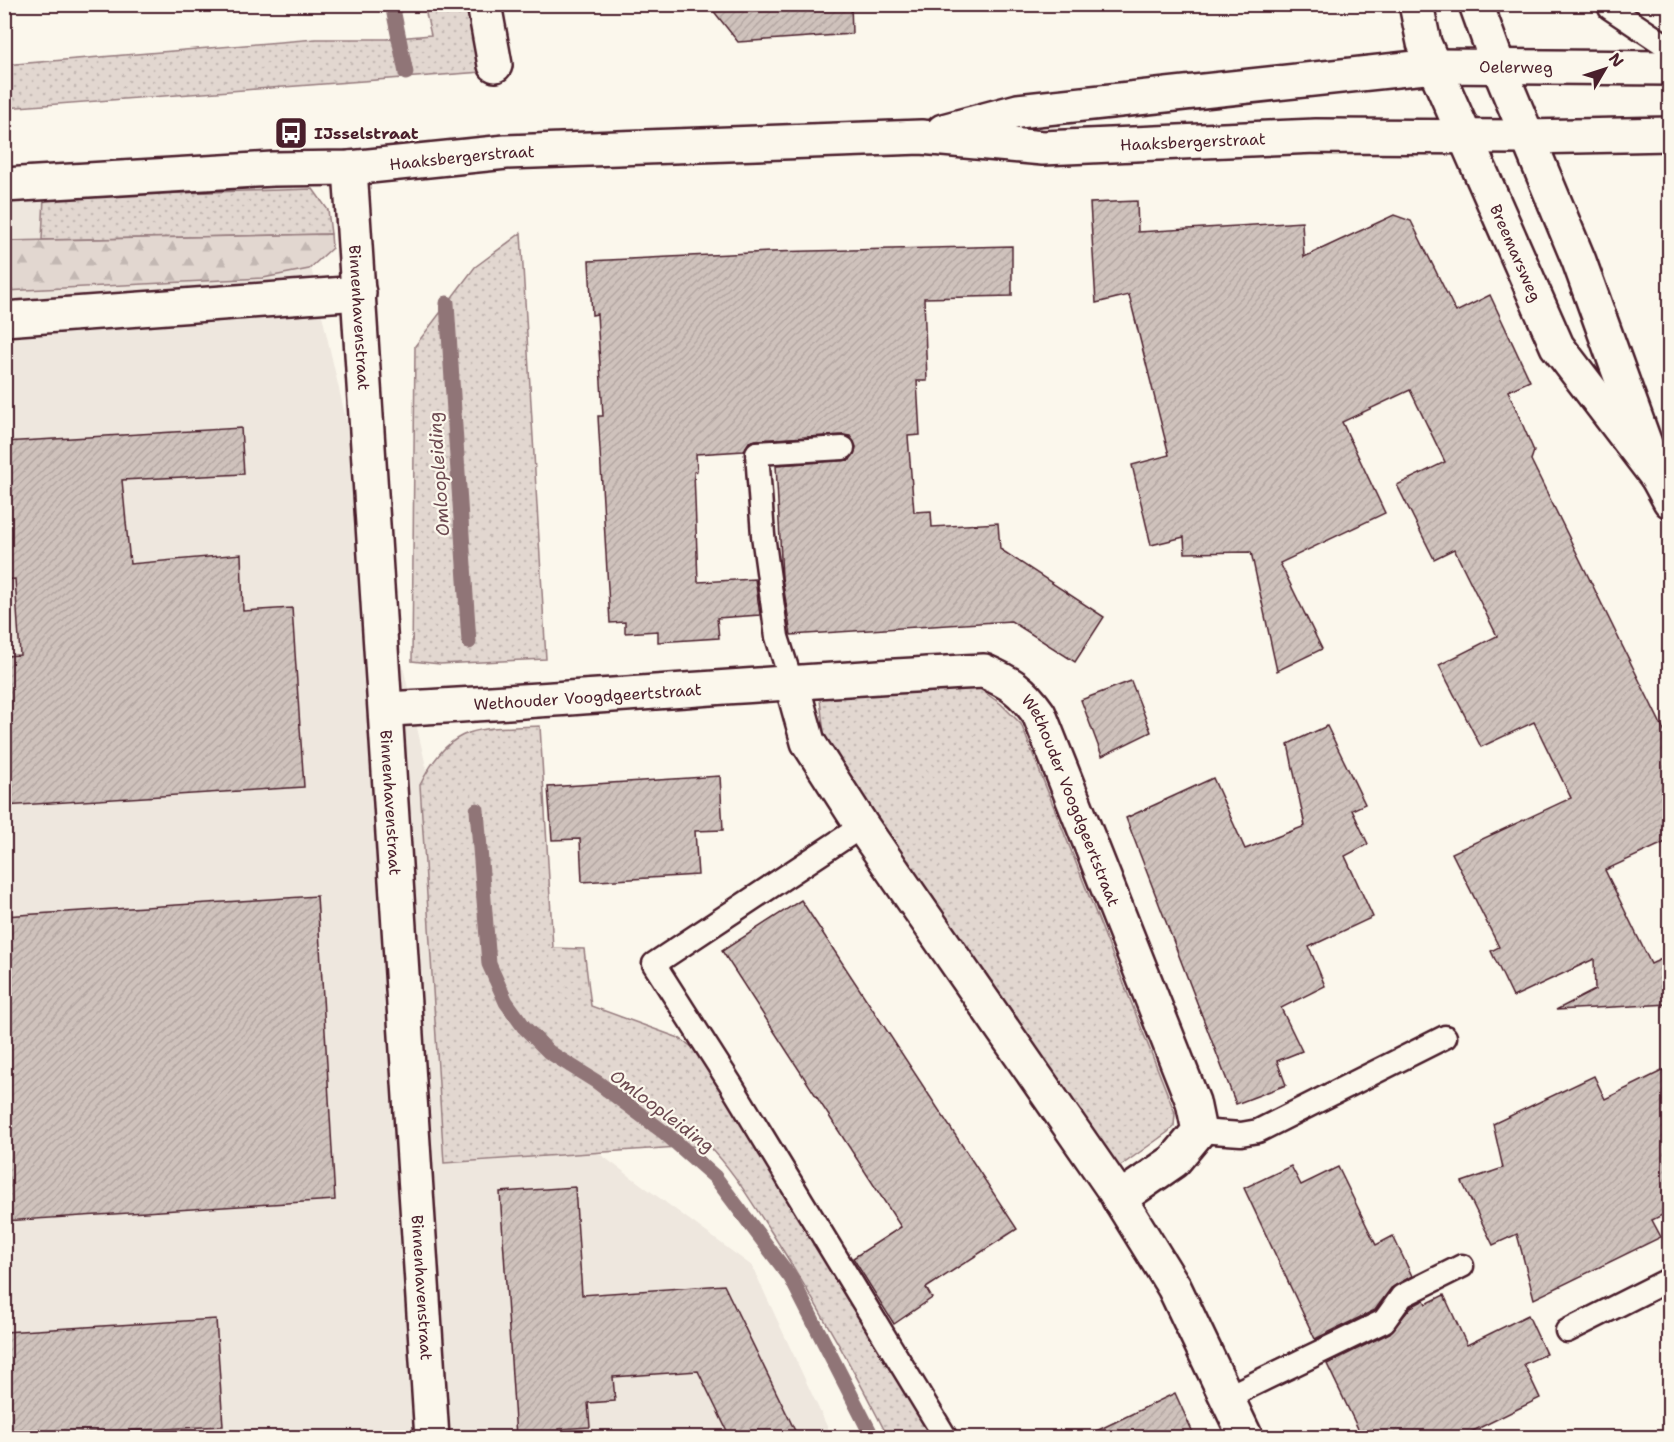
<svg xmlns="http://www.w3.org/2000/svg" width="1674" height="1442" font-family="'Shantell Sans',sans-serif">
  <style>
    .built { fill: #eee7de }
    .grass { fill: url(#grass-dots); stroke: #967b7e; stroke-width: 1.5 }
    .forest { fill: url(#forest-firs); stroke: #967b7e; stroke-width: 1.5 }
    .lines { fill: none; stroke-linecap: round; stroke-linejoin: round }
    .stream { stroke: #907477; stroke-width: 15 }
    .building { fill: url(#building-hatch); stroke: #4a1f2b; stroke-width: 1.5 }
    .service-casing { stroke: #4a1f2b; stroke-width: 27 }
    .minor-casing { stroke: #4a1f2b; stroke-width: 38 }
    .tertiary-casing { stroke: #4a1f2b; stroke-width: 38 }
    .primary-casing { stroke: #4a1f2b; stroke-width: 38 }
    .service { stroke: #fbf7ec; stroke-width: 22 }
    .minor { stroke: #fbf7ec; stroke-width: 33 }
    .tertiary { stroke: #fbf7ec; stroke-width: 33 }
    .primary { stroke: #fbf7ec; stroke-width: 33 }
    .labels { text-anchor: middle; dominant-baseline: central; stroke-width: 4.5; stroke-linejoin: round; paint-order: stroke }
    .street-label { font-size: 16px; fill: #4a1f2b; stroke: #fbf7ec }
    .poi-label { font-size: 16px; font-weight: bold; fill: #4a1f2b; stroke: #fbf7ec; text-anchor: start }
    .water-label { font-size: 18px; font-style: italic; fill: #6d4a51; stroke: #fbf7ec }
  </style>
  <defs>
    <pattern id="grass-dots" width="8" height="8" patternUnits="userSpaceOnUse" patternTransform="scale(1.5)"><rect width="8" height="8" fill="#e2d7d0"/><path d="M2 2h.1M6 6h.1" fill="none" stroke="#c3b8b3" stroke-width="1.8" stroke-linecap="round"/></pattern>
    <pattern id="forest-firs" width="22" height="20" patternUnits="userSpaceOnUse" patternTransform="scale(1.5)"><rect width="22" height="20" fill="#e2d7d0"/><path d="M5 1l3.5 6h-7zM16 11l3.5 6h-7z" fill="#c3b8b3"/></pattern>
    <pattern id="building-hatch" width="6" height="6" patternUnits="userSpaceOnUse" patternTransform="scale(1.5)"><rect width="6" height="6" fill="#cfc2bc"/><path d="M-1 1l2-2M0 6l6-6M5 7l2-2" fill="none" stroke="#b3a6a2"/></pattern>
  </defs>
  <rect width="100%" height="100%" fill="#fbf7ec"/>
  <filter id="ink" filterUnits="userSpaceOnUse"><feTurbulence type="fractalNoise" baseFrequency=".0167" numOctaves="2"/><feDisplacementMap in="SourceGraphic" scale="12" xChannelSelector="R" yChannelSelector="G"/><feConvolveMatrix kernelMatrix="1 2 1 2 8 2 1 2 1" color-interpolation-filters="sRGB"/></filter>
  <g filter="url(#ink)">
    <path class="built" d="M 289,172 L 498,1079 L 752,1266 L 832,1437 L 5,1437 L 4,184 Z"/>
    <g class="grass">
      <path d="M 481,4 L 495,71 L 5,108 L 4,65 L 316,39 L 386,39 L 431,35 L 424,5 Z"/>
      <path d="M 313,189 L 328,210 L 331,234 L 42,240 L 44,197 Z"/>
      <path d="M 521,233 L 546,659 L 440,664 L 412,661 L 415,346 L 475,267 Z"/>
      <path d="M 977,687 L 1001,704 L 1021,724 L 1175,1113 L 1174,1126 L 1168,1132 L 1119,1167 L 833,757 L 825,741 L 820,700 L 824,693 Z"/>
      <path d="M 540,726 L 553,948 L 584,949 L 591,1006 L 679,1038 L 705,1056 L 944,1437 L 888,1437 C 852,1366 813,1297 770,1230 C 750,1200 733,1170 708,1145 L 444,1163 L 420,785 C 452,722 477,729 540,726 Z"/>
    </g>
    <path class="forest" d="M 331,234 L 332,248 L 309,269 L 263,278 L 5,291 L 5,241 Z"/>
    <g class="lines">
      <g class="stream">
        <path d="M 392,4 L 406,73"/>
        <path d="M 447,303 L 469,642"/>
        <path d="M 477,810 L 489,964 L 506,1002 L 524,1027 L 549,1052 L 597,1082 L 665,1133 L 715,1177 L 791,1278 L 873,1438"/>
      </g>
    </g>
    <g class="building">
      <path d="M 708,4 L 851,4 L 852,34 L 738,42 Z"/>
      <path d="M 1137,201 L 1138,232 L 1302,222 L 1304,257 L 1394,215 L 1411,221 L 1456,312 L 1490,295 L 1530,381 L 1508,391 L 1534,451 L 1531,460 L 1670,743 L 1670,840 L 1605,870 L 1651,964 L 1670,955 L 1670,1004 L 1556,1010 L 1595,990 L 1594,959 L 1513,997 L 1491,951 L 1499,947 L 1452,853 L 1571,798 L 1534,722 L 1481,747 L 1439,665 L 1497,636 L 1454,549 L 1434,559 L 1397,485 L 1445,462 L 1410,390 L 1342,422 L 1385,513 L 1280,563 L 1322,649 L 1277,671 L 1251,552 L 1185,553 L 1184,537 L 1151,545 L 1132,465 L 1169,455 L 1129,295 L 1096,303 L 1090,203 Z"/>
      <path d="M 1012,246 L 1012,296 L 924,298 L 927,381 L 917,381 L 920,435 L 908,436 L 914,512 L 931,511 L 932,527 L 998,523 L 1000,549 L 1104,617 L 1075,662 L 1011,621 L 791,635 L 782,577 L 776,465 L 850,460 L 856,447 L 850,436 L 843,435 L 756,440 L 749,442 L 744,451 L 696,454 L 697,471 L 694,472 L 698,582 L 755,579 L 760,615 L 717,618 L 719,638 L 658,642 L 658,631 L 625,633 L 625,622 L 610,623 L 598,416 L 603,416 L 597,314 L 592,315 L 589,261 L 770,252 Z"/>
      <path d="M 241,428 L 244,474 L 122,480 L 130,564 L 241,554 L 243,611 L 292,608 L 304,787 L 4,806 L 4,656 L 20,655 L 15,579 L 4,580 L 4,442 Z"/>
      <path d="M 1131,681 L 1151,732 L 1102,756 L 1081,700 Z"/>
      <path d="M 1327,726 L 1365,804 L 1352,810 L 1368,844 L 1345,856 L 1373,917 L 1309,947 L 1325,986 L 1281,1008 L 1302,1051 L 1277,1061 L 1286,1085 L 1236,1104 L 1126,818 L 1213,778 L 1245,849 L 1305,826 L 1288,744 Z"/>
      <path d="M 720,776 L 723,830 L 695,831 L 698,875 L 582,882 L 580,839 L 552,840 L 548,787 Z"/>
      <path d="M 317,896 L 335,1200 L 4,1221 L 4,916 Z"/>
      <path d="M 801,900 L 1017,1229 L 926,1288 L 932,1298 L 894,1324 L 853,1258 L 901,1227 L 722,951 Z"/>
      <path d="M 1670,1067 L 1670,1211 L 1652,1220 L 1661,1237 L 1534,1299 L 1517,1234 L 1493,1245 L 1462,1182 L 1503,1168 L 1493,1124 L 1594,1076 L 1605,1099 Z"/>
      <path d="M 1291,1166 L 1301,1185 L 1338,1167 L 1376,1245 L 1393,1236 L 1412,1276 L 1391,1288 L 1375,1310 L 1315,1339 L 1244,1188 Z"/>
      <path d="M 575,1187 L 582,1295 L 724,1285 L 798,1437 L 730,1437 L 698,1371 L 613,1377 L 615,1401 L 588,1403 L 590,1427 L 559,1429 L 560,1437 L 516,1437 L 500,1192 Z"/>
      <path d="M 1444,1295 L 1467,1345 L 1528,1315 L 1546,1354 L 1524,1364 L 1540,1398 L 1461,1437 L 1362,1437 L 1327,1364 L 1390,1333 L 1411,1307 L 1424,1300 L 1426,1304 Z"/>
      <path d="M 216,1319 L 223,1426 L 4,1437 L 4,1332 Z"/>
      <path d="M 1175,1393 L 1195,1437 L 1084,1437 Z"/>
    </g>
    <g class="lines">
      <g class="service-casing">
        <g id="service">
          <path d="M 1610,8 L 1670,48"/>
          <path d="M 791,681 L 777,637 L 763,535 L 757,453 L 843,448"/>
          <path d="M 862,826 L 654,964 L 730,1083 L 946,1438"/>
          <path d="M 1199,1131 L 1241,1134 L 1258,1131 L 1445,1037"/>
          <path d="M 1567,1331 L 1670,1279"/>
          <path d="M 1227,1397 L 1384,1321 L 1402,1296 L 1462,1266"/>
        </g>
      </g>
      <g class="minor-casing">
        <g id="minor">
          <path d="M 484,4 L 495,65"/>
          <path id="s1" d="M 350,168 L 432,1438"/>
          <path d="M 4,319 L 359,293"/>
          <path d="M 791,681 L 808,742 L 862,826 L 1114,1190 L 1174,1287 L 1246,1438"/>
          <path id="s2" d="M 386,709 C 586,699 784,681 984,671 C 1011,683 1022,690 1039,714 L 1193,1102 L 1199,1131 L 1174,1161 L 1119,1199"/>
        </g>
      </g>
      <g class="tertiary-casing">
        <g id="tertiary">
          <path d="M 1416,4 L 1424,43 L 1434,66"/>
          <path d="M 1476,4 L 1499,68"/>
        </g>
      </g>
      <g class="primary-casing">
        <g id="primary">
          <path id="s3" d="M 1434,66 L 1557,346 L 1657,477"/>
          <path d="M 1499,68 L 1579,261 L 1657,477 L 1670,501"/>
          <path id="s4" d="M 943,131 L 1018,111 L 1434,66 L 1670,68"/>
          <path id="s5" d="M 4,185 L 273,169 L 350,168 L 506,152 L 921,137 L 1043,148 L 1316,136 L 1528,137 L 1670,134"/>
        </g>
      </g>
      <use href="#service" class="service"/>
      <use href="#minor" class="minor"/>
      <use href="#tertiary" class="tertiary"/>
      <use href="#primary" class="primary"/>
    </g>
  </g>
  <defs>
    <g id="bus-square" transform="scale(1.725)"><rect x="-9" y="-9" width="18" height="18" rx="4" fill="#4a1f2b" stroke="#fbf7ec"/><path d="M-5-6H5V4H4V6H2V4H-2V6H-4V4H-5ZM-3.5-4V0h7V-4ZM-3.5 1.2v1.5H-2V1.2ZM2 1.2v1.5H3.5V1.2Z" fill="#fff"/></g>
  </defs>
  <g fill-rule="evenodd">
    <use href="#bus-square" x="291" y="133"/>
  </g>
  <g class="labels">
    <g class="street-label">
      <text stroke="none"><textPath href="#s4" startOffset="578">Oelerweg</textPath></text>
      <text stroke="none"><textPath href="#s5" startOffset="1191">Haaksbergerstraat</textPath></text>
      <text stroke="none"><textPath href="#s5" startOffset="459">Haaksbergerstraat</textPath></text>
      <text stroke="none"><textPath href="#s3" startOffset="204">Breemarsweg</textPath></text>
      <text stroke="none"><textPath href="#s1" startOffset="150">Binnenhavenstraat</textPath></text>
      <text stroke="none"><textPath href="#s2" startOffset="202">Wethouder Voogdgeertstraat</textPath></text>
      <text stroke="none"><textPath href="#s2" startOffset="762">Wethouder Voogdgeertstraat</textPath></text>
      <text stroke="none"><textPath href="#s1" startOffset="636">Binnenhavenstraat</textPath></text>
      <text stroke="none"><textPath href="#s1" startOffset="1122">Binnenhavenstraat</textPath></text>
    </g>
    <g class="poi-label">
      <text x="314" y="133">IJsselstraat</text>
    </g>
    <g class="water-label">
      <text transform="translate(439 474) rotate(-94)">Omloopleiding</text>
      <text transform="translate(662 1111) rotate(37)">Omloopleiding</text>
    </g>
  </g>
  <rect width="1674" height="1442" fill="none" stroke="#fbf7ec" stroke-width="24"/>
  <rect x="12" y="12" width="1650" height="1418" fill="none" stroke="#4a1f2b" stroke-width="2" filter="url(#ink)"/>
  <g transform="translate(1605 69) rotate(51)" stroke="#fbf7ec" stroke-width="4.5" paint-order="stroke">
  <path d="M0-4.5L10 22L0 15L-10 22Z" fill="#4a1f2b"/>
  <text y="-9" font-size="16" font-weight="bold" text-anchor="middle" fill="#4a1f2b">N</text>
  </g>
</svg>
